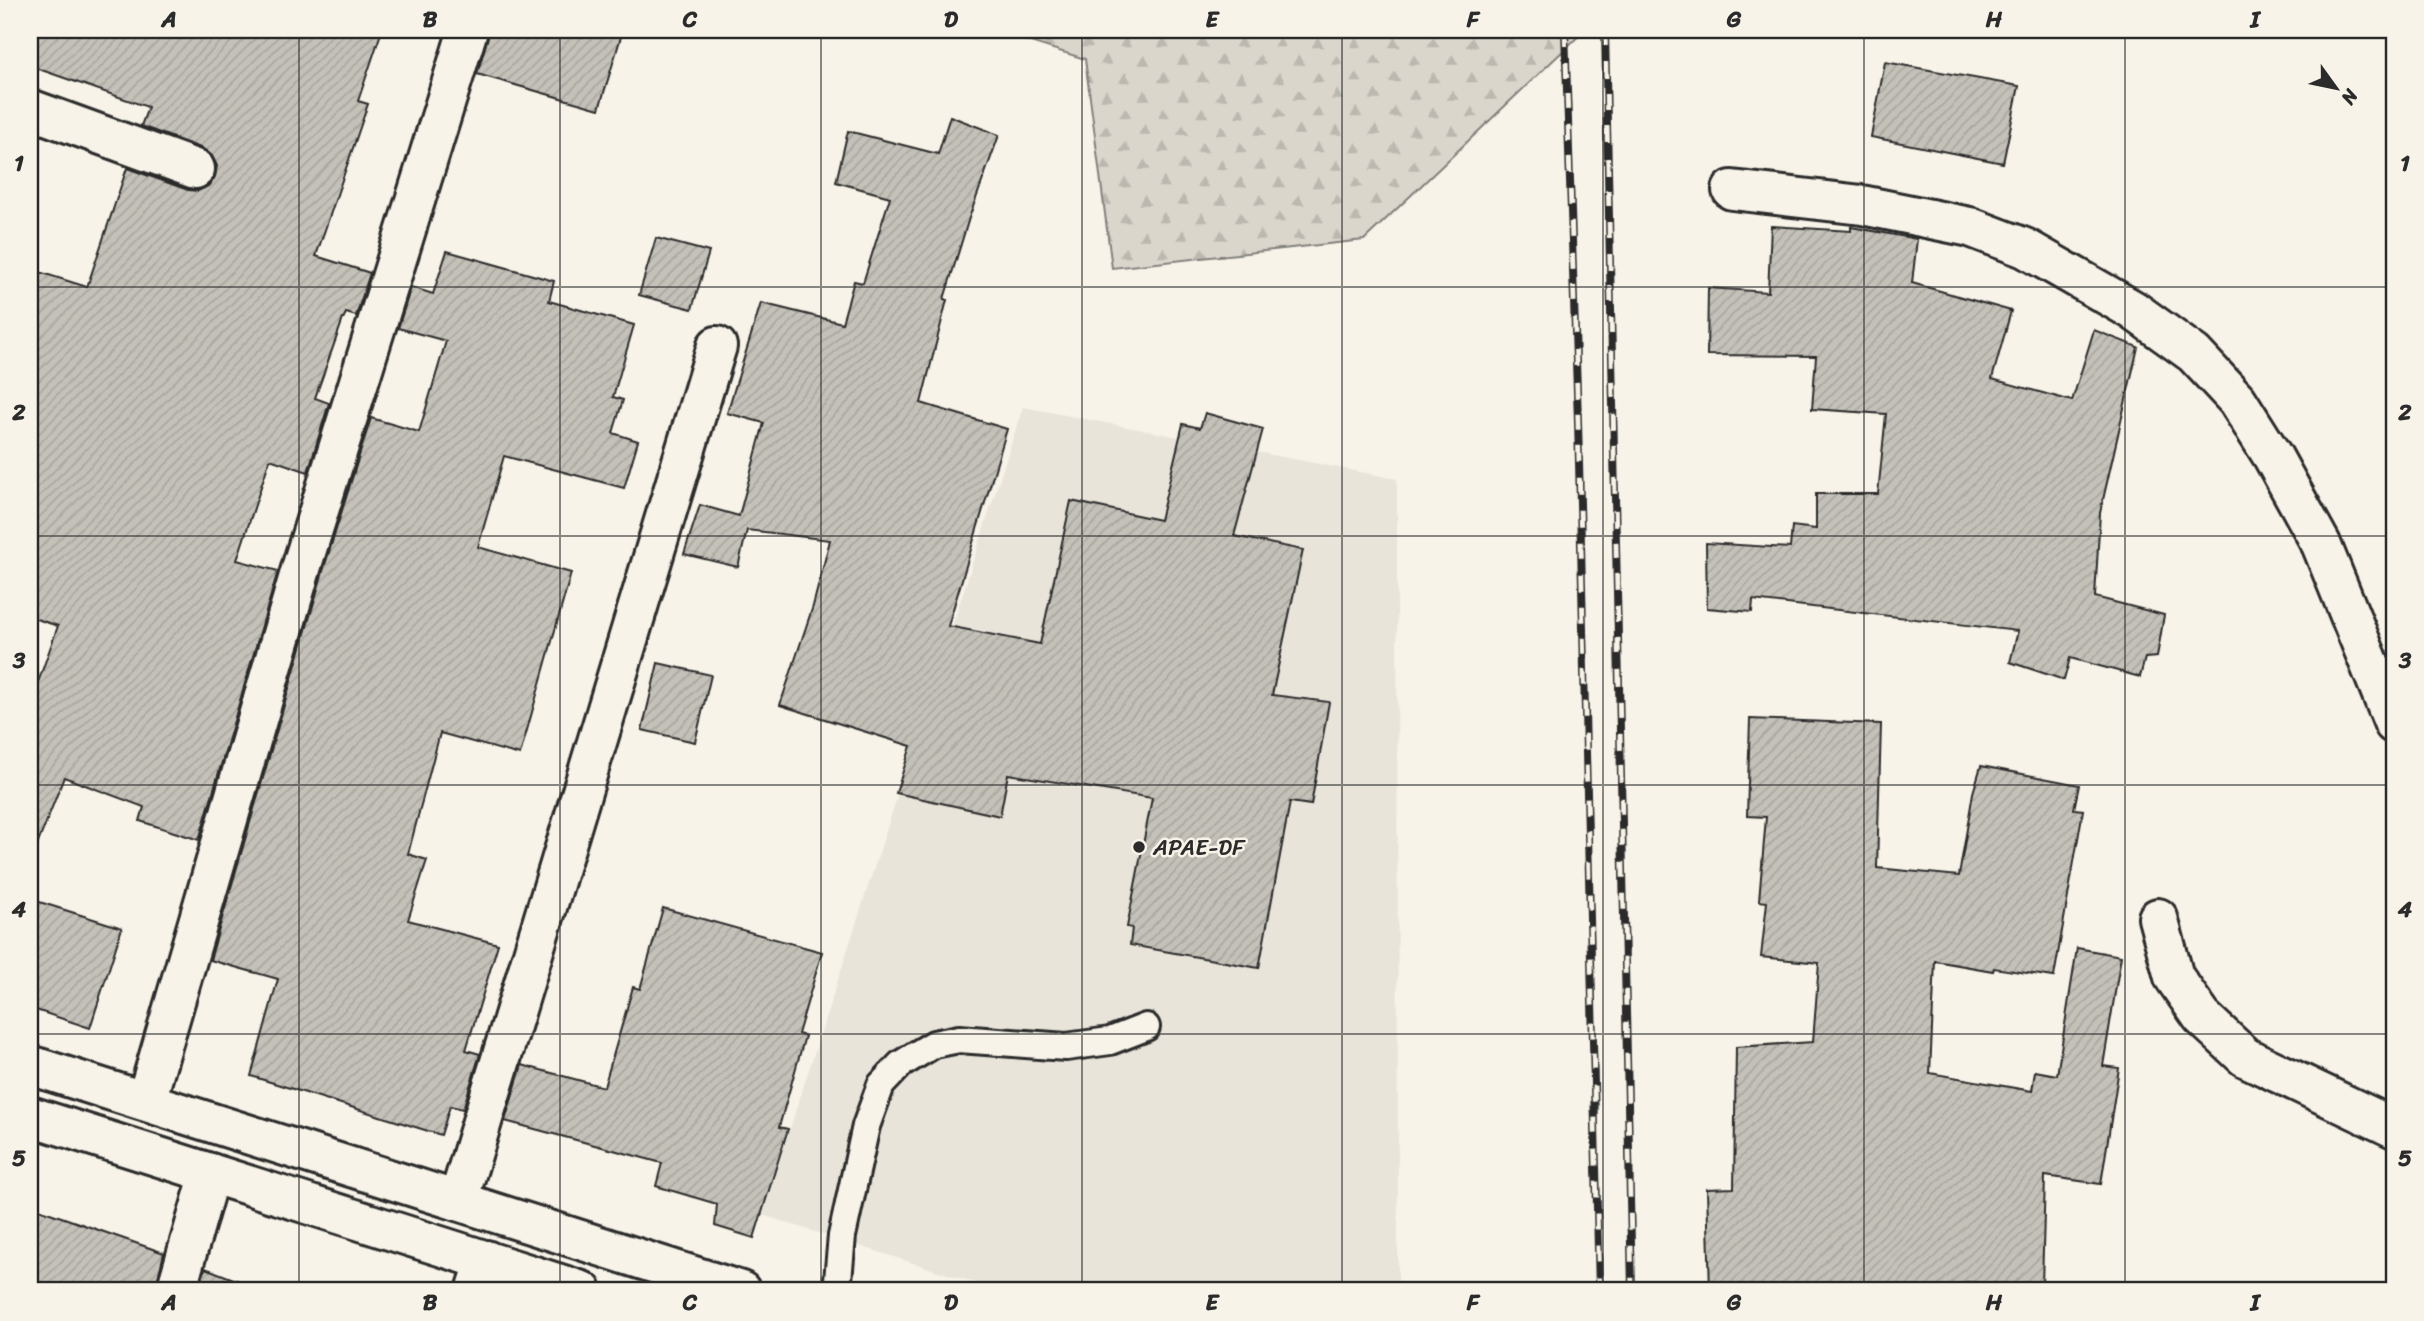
<svg xmlns="http://www.w3.org/2000/svg" width="2424" height="1321" font-family="Sriracha,sans-serif">
  <style>
    .built { fill: #e8e4da }
    .forest { fill: url(#forest-firs); stroke: #82807c; stroke-width: 2 }
    .building { fill: url(#building-hatch); stroke: #2b2b2b; stroke-width: 2 }
    .lines { fill: none; stroke-linecap: round; stroke-linejoin: round }
    .lane-casing { stroke: #2b2b2b; stroke-width: 32 }
    .street-casing { stroke: #2b2b2b; stroke-width: 44 }
    .secondary-casing { stroke: #2b2b2b; stroke-width: 44 }
    .lane { stroke: #f7f3e8; stroke-width: 26 }
    .street { stroke: #f7f3e8; stroke-width: 38 }
    .secondary { stroke: #f7f3e8; stroke-width: 38 }
    .rail-casing { stroke: #2b2b2b; stroke-width: 8 }
    .rail { stroke: #f7f3e8; stroke-width: 5; stroke-dasharray: 16; stroke-linecap: butt }
    .grid { fill: none; stroke: #2b2b2b; stroke-width: 2; stroke-opacity: 0.55 }
    .poi-dot { fill: #2b2b2b; stroke: #f7f3e8; stroke-width: 2.5 }
    .labels { text-anchor: middle; dominant-baseline: central; stroke-width: 5; stroke-linejoin: round; paint-order: stroke }
    .poi-label { font-size: 23px; fill: #2b2b2b; stroke: #f7f3e8; text-anchor: start }
    .neatline { fill: none; stroke: #2b2b2b; stroke-width: 2.5 }
    .grid-label { font-size: 23px; text-anchor: middle; font-weight: bold; fill: #2b2b2b }
  </style>
  <defs>
    <pattern id="forest-firs" width="22" height="20" patternUnits="userSpaceOnUse" patternTransform="scale(1.75)"><rect width="22" height="20" fill="#dad6cc"/><path d="M5 1l3.5 6h-7zM16 11l3.5 6h-7z" fill="#bbb8af"/></pattern>
    <pattern id="building-hatch" width="6" height="6" patternUnits="userSpaceOnUse" patternTransform="scale(1.75)"><rect width="6" height="6" fill="#c4c1b9"/><path d="M-1 1l2-2M0 6l6-6M5 7l2-2" fill="none" stroke="#a9a69f"/></pattern>
  </defs>
  <rect width="100%" height="100%" fill="#f7f3e8"/>
  <filter id="ink" filterUnits="userSpaceOnUse"><feTurbulence type="fractalNoise" baseFrequency=".0143" numOctaves="2"/><feDisplacementMap in="SourceGraphic" scale="14" xChannelSelector="R" yChannelSelector="G"/><feConvolveMatrix kernelMatrix="1 2 1 2 8 2 1 2 1" color-interpolation-filters="sRGB"/></filter>
  <g filter="url(#ink)">
    <path class="built" d="M 1023,407 L 1397,479 L 1398,1291 L 1001,1291 L 762,1215 Z"/>
    <path class="forest" d="M 992,30 L 1585,30 L 1364,240 L 1112,268 L 1085,59 Z"/>
    <g class="building">
      <path d="M 30,30 L 382,30 L 358,101 L 368,104 L 316,256 L 370,273 L 356,316 L 346,313 L 343,319 L 315,398 L 329,403 L 308,472 L 270,459 L 237,560 L 278,571 L 199,840 L 140,821 L 144,807 L 64,777 L 32,858 L 30,857 L 30,705 L 58,626 L 30,617 L 30,269 L 87,287 L 127,168 L 188,190 L 198,191 L 210,185 L 215,177 L 217,166 L 212,156 L 203,149 L 141,126 L 148,107 L 30,66 Z"/>
      <path d="M 490,30 L 623,30 L 599,109 L 477,74 Z"/>
      <path d="M 1885,62 L 2019,86 L 2003,163 L 1871,137 Z"/>
      <path d="M 950,116 L 999,135 L 969,218 L 944,299 L 947,300 L 921,403 L 1007,429 L 948,626 L 1040,644 L 1071,501 L 1160,520 L 1183,424 L 1200,428 L 1205,413 L 1263,429 L 1234,536 L 1303,550 L 1272,695 L 1329,702 L 1311,805 L 1290,802 L 1259,968 L 1130,945 L 1132,928 L 1127,927 L 1152,798 L 1008,774 L 1000,816 L 896,793 L 911,746 L 780,705 L 813,606 L 830,540 L 747,530 L 738,567 L 684,554 L 700,505 L 739,516 L 764,423 L 727,413 L 761,303 L 842,323 L 854,281 L 863,283 L 890,197 L 836,182 L 848,131 L 938,154 Z"/>
      <path d="M 1771,226 L 1851,231 L 1851,227 L 1917,239 L 1912,283 L 2011,311 L 1992,379 L 2072,401 L 2094,330 L 2138,347 L 2100,513 L 2095,597 L 2164,615 L 2157,657 L 2145,658 L 2140,677 L 2070,658 L 2064,680 L 2010,662 L 2018,631 L 1753,600 L 1752,612 L 1707,608 L 1706,543 L 1790,548 L 1792,526 L 1816,529 L 1816,494 L 1878,494 L 1886,414 L 1812,409 L 1816,356 L 1707,355 L 1708,288 L 1768,292 Z"/>
      <path d="M 656,238 L 709,252 L 692,309 L 639,295 Z"/>
      <path d="M 447,251 L 554,281 L 549,301 L 634,325 L 613,397 L 623,400 L 613,433 L 638,441 L 624,488 L 504,456 L 478,547 L 571,573 L 520,755 L 440,733 L 408,854 L 427,860 L 408,920 L 498,944 L 466,1050 L 480,1054 L 463,1109 L 450,1106 L 441,1135 L 251,1076 L 278,979 L 210,960 L 324,568 L 371,418 L 419,432 L 446,341 L 398,328 L 411,287 L 433,294 Z"/>
      <path d="M 658,663 L 711,675 L 695,742 L 642,730 Z"/>
      <path d="M 1750,719 L 1881,724 L 1877,868 L 1959,876 L 1973,793 L 1981,766 L 2079,785 L 2074,809 L 2083,810 L 2054,977 L 1994,968 L 1993,971 L 1935,961 L 1930,1073 L 2032,1091 L 2035,1071 L 2057,1075 L 2077,948 L 2121,956 L 2103,1066 L 2119,1068 L 2101,1184 L 2045,1176 L 2042,1286 L 1966,1282 L 1965,1291 L 1710,1291 L 1707,1189 L 1734,1188 L 1736,1047 L 1813,1042 L 1819,963 L 1761,957 L 1767,902 L 1759,901 L 1766,817 L 1747,816 Z"/>
      <path d="M 30,899 L 122,928 L 90,1028 L 30,1008 Z"/>
      <path d="M 663,908 L 822,952 L 798,1034 L 805,1036 L 779,1127 L 788,1129 L 754,1238 L 715,1226 L 717,1204 L 656,1186 L 662,1163 L 505,1121 L 522,1065 L 604,1087 L 633,987 L 640,989 Z"/>
      <path d="M 30,1206 L 164,1253 L 155,1291 L 30,1291 Z"/>
      <path d="M 205,1268 L 255,1287 L 254,1291 L 199,1291 Z"/>
    </g>
    <g class="lines">
      <g class="lane-casing">
        <path id="lane" d="M 837,1291 L 842,1236 L 866,1126 L 881,1085 L 901,1064 L 934,1044 L 959,1039 L 1066,1047 L 1110,1041 L 1146,1027"/>
      </g>
      <g class="street-casing">
        <g id="street">
          <path d="M 30,109 L 195,169"/>
          <path d="M 1732,190 L 1862,205 L 1970,227 L 2025,248 L 2133,310 L 2194,354 L 2237,400 L 2273,457 L 2321,544 L 2394,724"/>
          <path d="M 2158,918 L 2174,977 L 2202,1017 L 2245,1057 L 2394,1128"/>
          <path d="M 146,1101 L 303,562 L 468,30"/>
          <path d="M 458,1201 L 717,346"/>
          <path d="M 176,1291 L 210,1173"/>
          <path d="M 476,1291 L 486,1260"/>
        </g>
      </g>
      <g class="secondary-casing">
        <g id="secondary">
          <path d="M 30,1065 L 741,1291"/>
          <path d="M 30,1116 L 582,1291"/>
        </g>
      </g>
      <use href="#lane" class="lane"/>
      <use href="#street" class="street"/>
      <use href="#secondary" class="secondary"/>
      <g class="rail-casing">
        <g id="rail">
          <path d="M 1565,30 L 1578,421 L 1599,1291"/>
          <path d="M 1605,30 L 1632,1291"/>
        </g>
      </g>
      <use href="#rail" class="rail"/>
    </g>
  </g>
  <path class="grid" d="M 299,30 L 299,1291M 560,30 L 560,1291M 821,30 L 821,1291M 1082,30 L 1082,1291M 1342,30 L 1342,1291M 1603,30 L 1603,1291M 1864,30 L 1864,1291M 2125,30 L 2125,1291M 30,287 L 2394,287M 30,536 L 2394,536M 30,785 L 2394,785M 30,1034 L 2394,1034"/>
  <circle class="poi-dot" cx="1139" cy="847" r="7"/>
  <g class="labels">
    <g class="poi-label">
      <text x="1153" y="847">APAE-DF</text>
    </g>
  </g>
  <rect width="2424" height="1321" fill="none" stroke="#f7f3e8" stroke-width="77"/>
  <g transform="translate(2336 88) rotate(123)" stroke="#f7f3e8" stroke-width="5" paint-order="stroke">
  <path d="M0-5L12 26L0 18L-12 26Z" fill="#2b2b2b"/>
  <text y="-10" font-size="19" font-weight="bold" text-anchor="middle" fill="#2b2b2b">N</text>
  </g>
  <rect x="38" y="38" width="2348" height="1244" class="neatline"/>
  <g class="grid-label">
    <text x="169" y="27">A</text>
    <text x="430" y="27">B</text>
    <text x="690" y="27">C</text>
    <text x="951" y="27">D</text>
    <text x="1212" y="27">E</text>
    <text x="1473" y="27">F</text>
    <text x="1734" y="27">G</text>
    <text x="1994" y="27">H</text>
    <text x="2255" y="27">I</text>
    <text x="19" y="171">1</text>
    <text x="2405" y="171">1</text>
    <text x="19" y="420">2</text>
    <text x="2405" y="420">2</text>
    <text x="19" y="668">3</text>
    <text x="2405" y="668">3</text>
    <text x="19" y="917">4</text>
    <text x="2405" y="917">4</text>
    <text x="19" y="1166">5</text>
    <text x="2405" y="1166">5</text>
    <text x="169" y="1310">A</text>
    <text x="430" y="1310">B</text>
    <text x="690" y="1310">C</text>
    <text x="951" y="1310">D</text>
    <text x="1212" y="1310">E</text>
    <text x="1473" y="1310">F</text>
    <text x="1734" y="1310">G</text>
    <text x="1994" y="1310">H</text>
    <text x="2255" y="1310">I</text>
  </g>
</svg>
